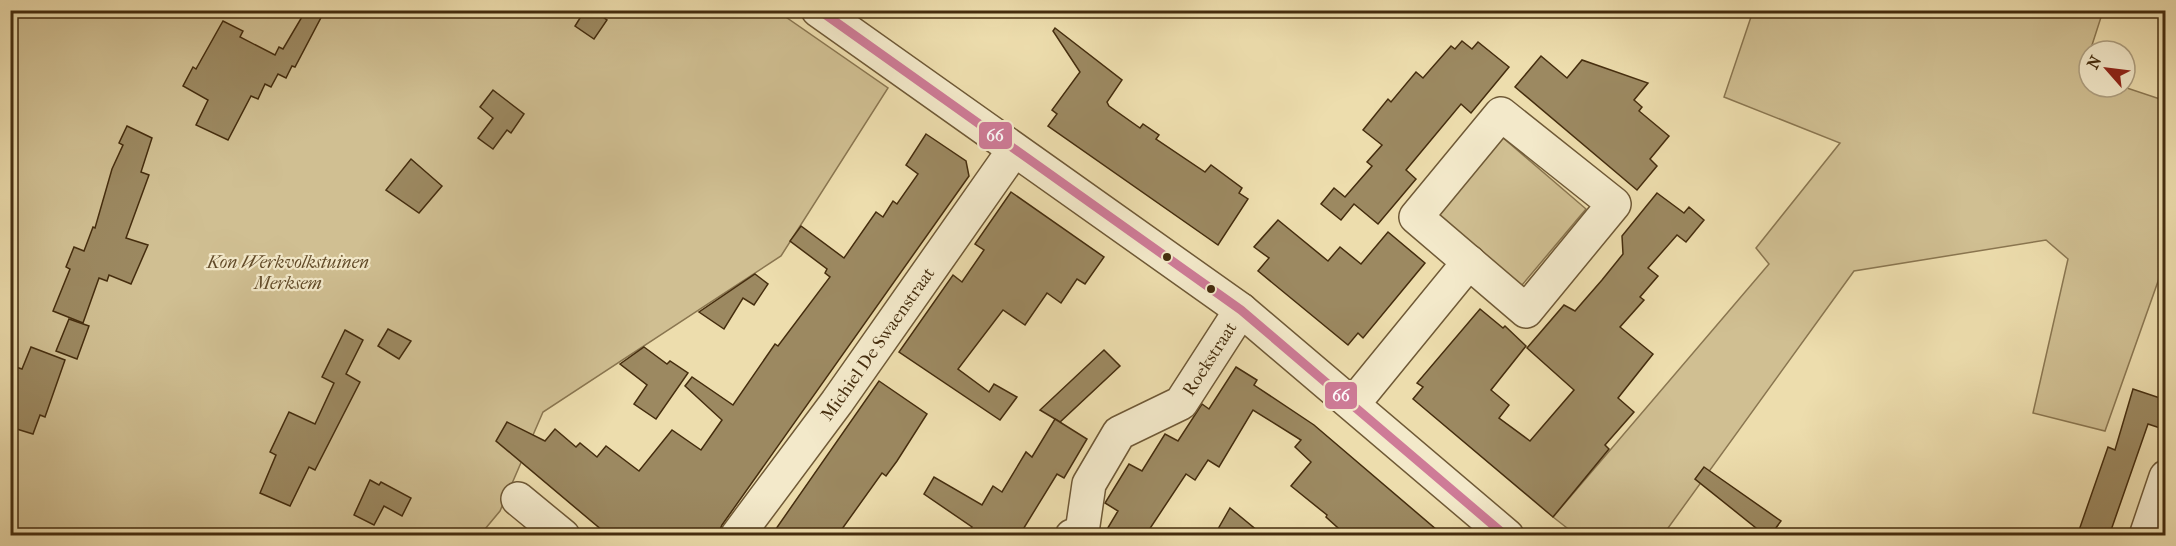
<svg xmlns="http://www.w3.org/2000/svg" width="2176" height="546" font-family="'IM FELL French Canon',serif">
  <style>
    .green { fill: #d0bf92; stroke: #8a7650; stroke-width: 1.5 }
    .building { fill: #9c8961; stroke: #452d0e; stroke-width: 1.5 }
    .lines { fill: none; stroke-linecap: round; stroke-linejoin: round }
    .minor-casing { stroke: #6f5936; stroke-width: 36 }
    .minor { stroke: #f3e9ca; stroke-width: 33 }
    .bus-1-casing { stroke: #f3e9ca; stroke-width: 14 }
    .bus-1 { stroke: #ce7b97; stroke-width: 9 }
    .bus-dot { fill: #452d0e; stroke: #f3e9ca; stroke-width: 2 }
    .labels { text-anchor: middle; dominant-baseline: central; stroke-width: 4.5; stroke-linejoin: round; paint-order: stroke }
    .park-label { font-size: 18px; font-style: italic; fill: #614a28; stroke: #f3e9ca }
    .street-label { font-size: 18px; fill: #452d0e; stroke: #f3e9ca }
    .line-badge { stroke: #f3e9ca; stroke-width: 2 }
    .badge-label { font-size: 16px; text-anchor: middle; font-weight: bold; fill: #fff }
  </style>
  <rect width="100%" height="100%" fill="#edddad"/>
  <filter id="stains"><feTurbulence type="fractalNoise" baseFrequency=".00333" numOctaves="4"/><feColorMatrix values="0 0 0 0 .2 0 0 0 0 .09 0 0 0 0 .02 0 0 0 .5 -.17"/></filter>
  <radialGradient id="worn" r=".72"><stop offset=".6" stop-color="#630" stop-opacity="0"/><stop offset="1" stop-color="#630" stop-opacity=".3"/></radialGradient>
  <g class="green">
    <path d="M 27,10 L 777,11 L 888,88 L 781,256 L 543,412 L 500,511 L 480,535 L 11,535 L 10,25 Z"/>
    <path d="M 1753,11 L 2103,11 L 2083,73 L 2089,75 L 2089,87 L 2124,87 L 2166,101 L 2165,274 L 2161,273 L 2105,431 L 2033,413 L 2068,259 L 2046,240 L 1854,271 L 1663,535 L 1576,535 L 1553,517 L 1769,264 L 1756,248 L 1840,143 L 1724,97 Z"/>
    <path d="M 1502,137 L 1586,209 L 1517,291 L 1434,221 Z"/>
  </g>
  <g class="building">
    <path d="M 306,10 L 325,10 L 295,67 L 292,66 L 286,78 L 278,74 L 271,87 L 265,84 L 258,99 L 251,96 L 228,140 L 196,125 L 208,100 L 183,86 L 193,67 L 196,69 L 223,21 L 243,31 L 240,37 L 275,55 L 279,47 L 283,49 Z"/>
    <path d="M 585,10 L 607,10 L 603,17 L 607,20 L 594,39 L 575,26 Z"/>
    <path d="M 1055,28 L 1122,80 L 1107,102 L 1109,106 L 1140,128 L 1143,124 L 1159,135 L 1156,139 L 1205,172 L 1211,165 L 1242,188 L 1239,193 L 1248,199 L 1218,245 L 1048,126 L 1057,114 L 1052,110 L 1080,72 L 1053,31 Z"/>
    <path d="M 1462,41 L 1472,49 L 1478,42 L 1509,67 L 1471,113 L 1461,104 L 1406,170 L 1416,179 L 1378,224 L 1354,204 L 1341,220 L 1321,204 L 1334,188 L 1345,197 L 1372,166 L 1367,162 L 1382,145 L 1363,130 L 1388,99 L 1391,102 L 1416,72 L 1423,78 L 1451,46 L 1455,49 Z"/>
    <path d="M 1541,56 L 1567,78 L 1582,60 L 1648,83 L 1634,100 L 1642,107 L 1639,111 L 1669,136 L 1650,159 L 1657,166 L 1637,190 L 1515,87 Z"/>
    <path d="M 493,90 L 524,114 L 511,133 L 507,130 L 493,149 L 478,138 L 493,118 L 480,107 Z"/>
    <path d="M 127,126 L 152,138 L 141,172 L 149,175 L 126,238 L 148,245 L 131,284 L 109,275 L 107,281 L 99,278 L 83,323 L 53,311 L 70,269 L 66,267 L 74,247 L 84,251 L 93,227 L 95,228 L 112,169 L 123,145 L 119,143 Z"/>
    <path d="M 926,134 L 966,161 L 969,176 L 722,525 L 717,536 L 609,536 L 496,441 L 507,422 L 545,441 L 555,429 L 576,447 L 580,443 L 597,457 L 606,446 L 639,471 L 672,430 L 701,450 L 722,420 L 685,386 L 692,377 L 733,405 L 775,344 L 778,346 L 830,277 L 825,273 L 827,269 L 790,241 L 801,226 L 844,258 L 876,212 L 883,217 L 893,201 L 897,204 L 918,174 L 906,165 Z"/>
    <path d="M 411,159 L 442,186 L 419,213 L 386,190 Z"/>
    <path d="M 1011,192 L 1104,257 L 1085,284 L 1077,279 L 1061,303 L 1047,293 L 1025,325 L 1003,310 L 958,369 L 989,392 L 994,384 L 1017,397 L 1000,420 L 899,352 L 953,275 L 962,282 L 984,250 L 975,244 Z"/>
    <path d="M 1657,193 L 1684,213 L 1689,207 L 1704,220 L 1686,242 L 1677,235 L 1648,268 L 1658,276 L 1640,297 L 1644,300 L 1620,327 L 1653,354 L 1618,398 L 1634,412 L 1605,445 L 1609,449 L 1553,517 L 1413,399 L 1423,387 L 1417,383 L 1480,309 L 1503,328 L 1505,326 L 1526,346 L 1491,390 L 1509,405 L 1499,418 L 1530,441 L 1574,390 L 1527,348 L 1564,305 L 1575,311 L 1602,280 L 1623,254 L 1622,236 Z"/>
    <path d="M 1278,220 L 1328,261 L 1340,247 L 1361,264 L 1388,232 L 1425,263 L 1363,338 L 1358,333 L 1348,345 L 1258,271 L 1269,258 L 1254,247 Z"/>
    <path d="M 755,274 L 768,284 L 754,305 L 743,298 L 724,329 L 699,312 Z"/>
    <path d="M 69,319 L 89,326 L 77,359 L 56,351 Z"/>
    <path d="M 388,329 L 411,341 L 399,359 L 378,346 Z"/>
    <path d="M 345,330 L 363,340 L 346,374 L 360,382 L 315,470 L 309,467 L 290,506 L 260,493 L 276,455 L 270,452 L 289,412 L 315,424 L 334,383 L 322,377 Z"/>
    <path d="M 31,347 L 65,360 L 45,417 L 40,415 L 33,434 L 10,427 L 10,365 L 22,369 Z"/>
    <path d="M 644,347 L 667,364 L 670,361 L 688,373 L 656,419 L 634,404 L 647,385 L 620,364 Z"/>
    <path d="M 1104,350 L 1120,366 L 1060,422 L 1040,410 Z"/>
    <path d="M 1236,367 L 1257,380 L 1254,385 L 1314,425 L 1444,536 L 1347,536 L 1326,517 L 1327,515 L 1291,486 L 1311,462 L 1295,447 L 1301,440 L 1253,410 L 1219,467 L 1208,460 L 1195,480 L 1186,474 L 1145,536 L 1103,536 L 1118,511 L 1105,503 L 1129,464 L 1142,471 L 1165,434 L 1178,441 L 1202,404 L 1209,409 Z"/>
    <path d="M 879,381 L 927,414 L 897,461 L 886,476 L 882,473 L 837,536 L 771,536 Z"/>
    <path d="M 2133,389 L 2166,400 L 2166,430 L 2148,424 L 2109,536 L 2077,536 L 2108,447 L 2115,450 Z"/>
    <path d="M 1055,419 L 1087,439 L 1064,478 L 1057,474 L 1019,536 L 967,536 L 972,527 L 924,494 L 934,477 L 982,505 L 993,486 L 1002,492 L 1026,452 L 1032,457 Z"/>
    <path d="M 1704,467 L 1781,521 L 1770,536 L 1766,536 L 1695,479 Z"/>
    <path d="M 370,480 L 379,485 L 381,482 L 411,498 L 402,516 L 384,506 L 374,525 L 354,515 Z"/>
    <path d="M 1230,508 L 1264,536 L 1214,536 Z"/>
  </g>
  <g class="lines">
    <g class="minor-casing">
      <g id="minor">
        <path d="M 818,10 L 1241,310 L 1507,536"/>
        <path d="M 1501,114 L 1614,204 L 1526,311 L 1416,217 Z"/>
        <path d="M 1353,404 L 1469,262"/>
        <path d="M 518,499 L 563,536"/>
        <path id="s1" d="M 737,536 L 837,402 L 1014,150"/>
        <path id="s2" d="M 1072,536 L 1082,532 L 1089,484 L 1119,433 L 1181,403 L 1241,310"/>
        <path d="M 2146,536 L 2166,477"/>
      </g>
    </g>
    <use href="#minor" class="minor"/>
    <g class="bus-1-casing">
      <path id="bus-1" d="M 819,10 L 1241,310 L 1506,536"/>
    </g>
    <use href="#bus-1" class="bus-1"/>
  </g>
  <g class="bus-dot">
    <circle cx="1167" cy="257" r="5"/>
    <circle cx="1211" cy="289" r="5"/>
  </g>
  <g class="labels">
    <g class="park-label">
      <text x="288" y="262">Kon Werkvolkstuinen<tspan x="288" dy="21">Merksem</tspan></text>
    </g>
    <g class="street-label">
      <text stroke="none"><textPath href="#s1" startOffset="238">Michiel De Swaenstraat</textPath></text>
      <text stroke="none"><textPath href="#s2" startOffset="240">Roekstraat</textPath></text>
    </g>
  </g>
  <g class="line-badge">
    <rect x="978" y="121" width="35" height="29" rx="6" fill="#ce7b97"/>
    <rect x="1324" y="381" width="34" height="29" rx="6" fill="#ce7b97"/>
  </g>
  <g class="badge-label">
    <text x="995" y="141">66</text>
    <text x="1341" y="401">66</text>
  </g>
  <rect width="2176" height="546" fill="none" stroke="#edddad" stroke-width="36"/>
  <rect x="12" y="12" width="2152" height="522" fill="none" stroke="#452d0e" stroke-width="3"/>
  <rect x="18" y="18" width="2140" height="510" fill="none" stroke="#452d0e" stroke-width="1.5"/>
  <g transform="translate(2107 69) rotate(298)"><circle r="28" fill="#f3e9ca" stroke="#ad9e7f" stroke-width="1.5"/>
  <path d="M0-4.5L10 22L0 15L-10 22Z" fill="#8f2418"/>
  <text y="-9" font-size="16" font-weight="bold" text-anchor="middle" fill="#452d0e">N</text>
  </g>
  <rect width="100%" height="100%" filter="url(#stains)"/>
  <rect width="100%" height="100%" fill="url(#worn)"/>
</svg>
